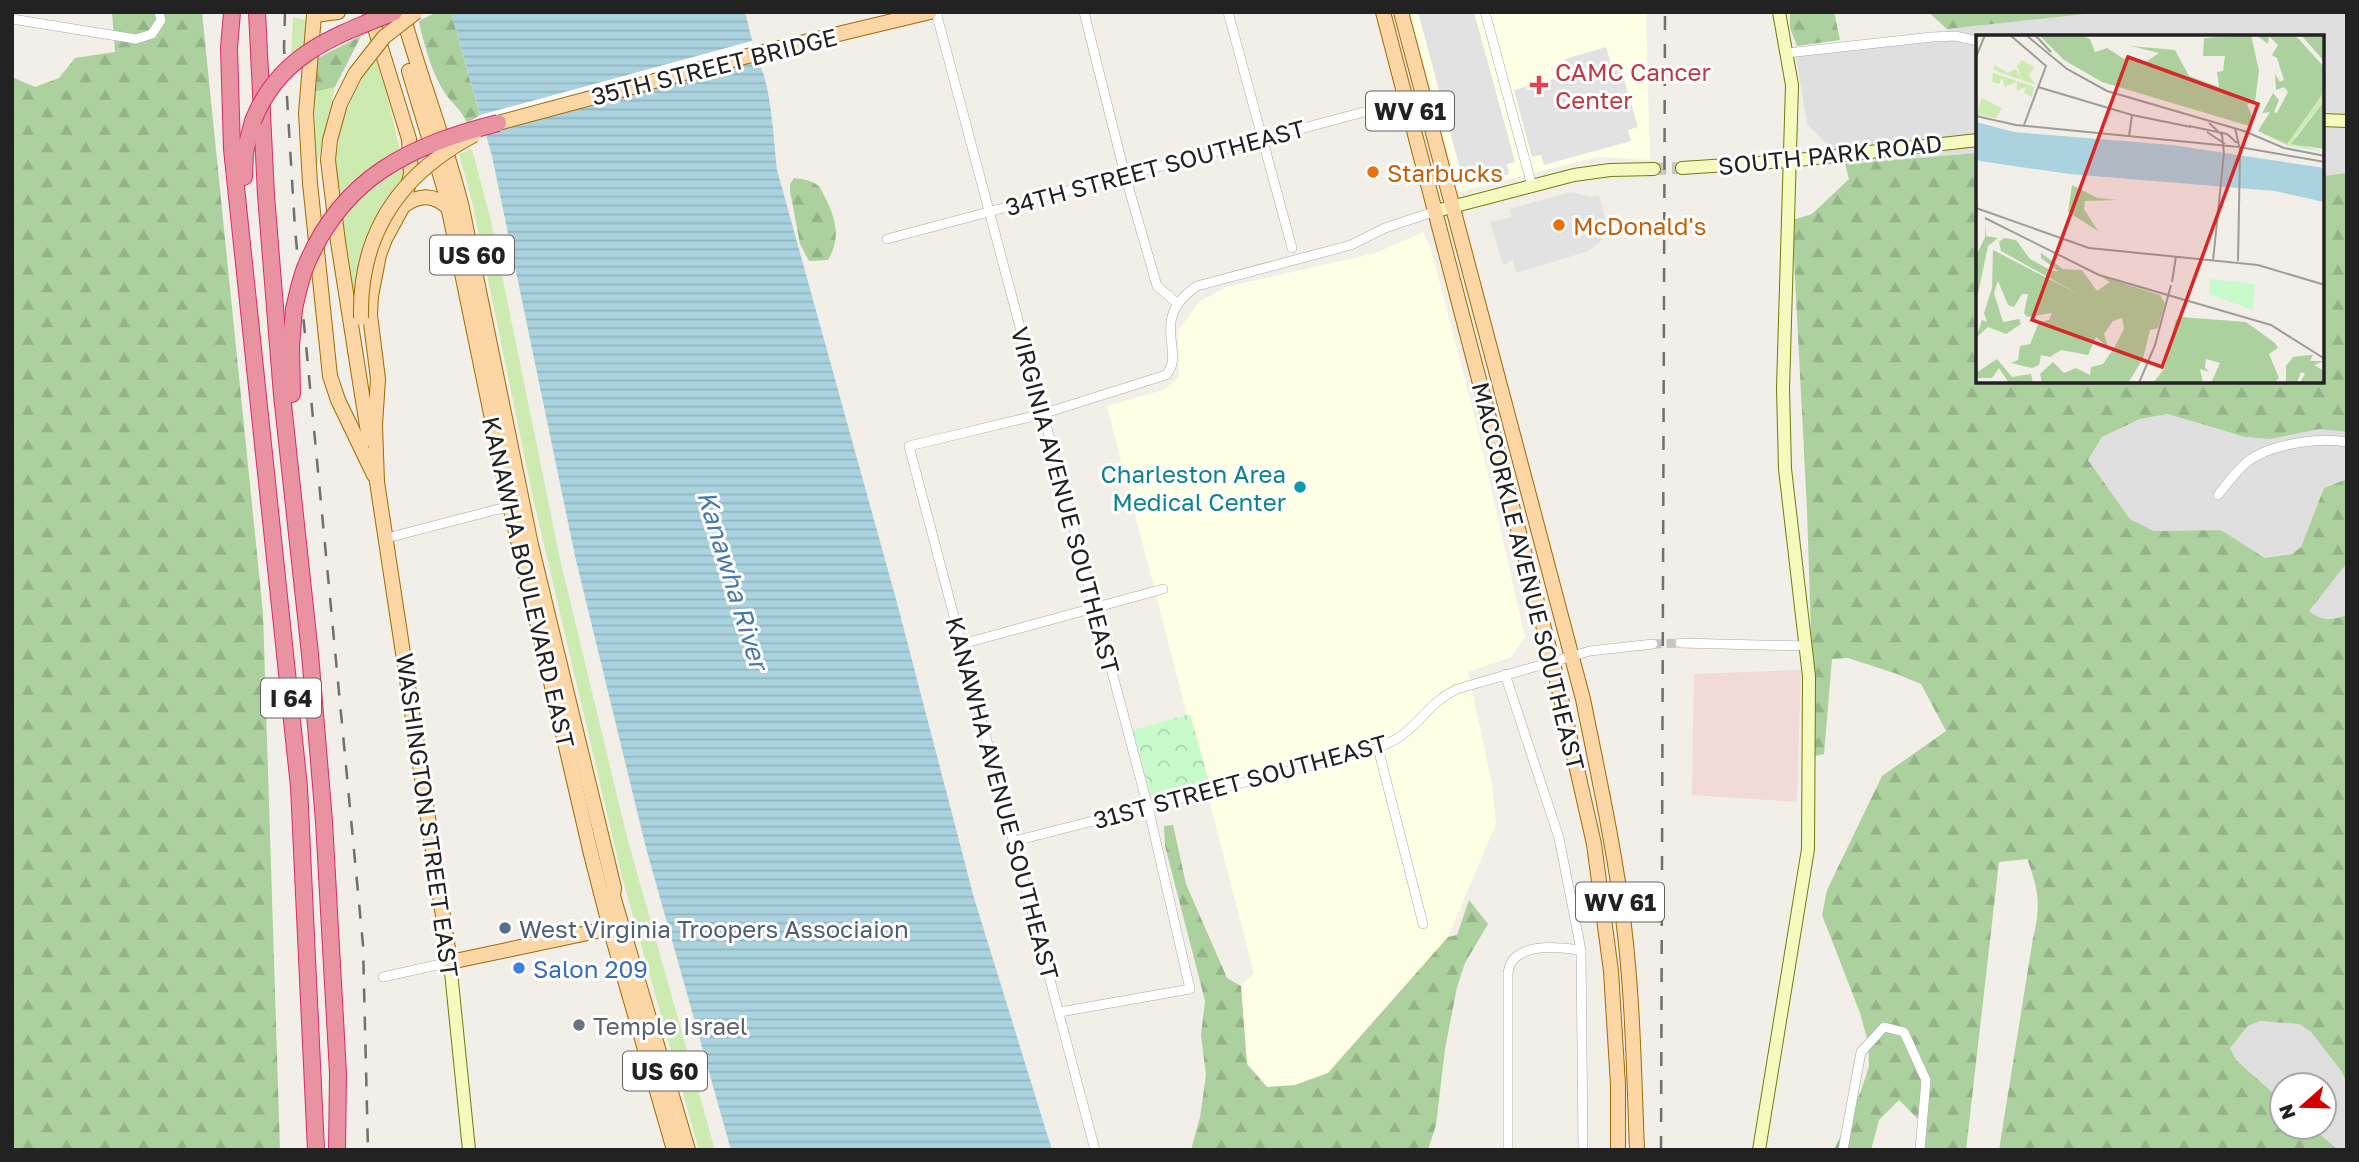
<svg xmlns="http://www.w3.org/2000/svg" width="2359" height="1162" font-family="'Golos Text',sans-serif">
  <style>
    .residential { fill: #e0dfdf }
    .commercial { fill: #f2dad9 }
    .education { fill: #ffffe5 }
    .grass { fill: #cdebb0 }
    .forest { fill: url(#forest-firs) }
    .park { fill: url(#park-crowns) }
    .parking { fill: #e2e2e2 }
    .water { fill: url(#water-rules) }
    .pier { fill: #fff }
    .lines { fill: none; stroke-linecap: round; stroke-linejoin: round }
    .street-tunnel { stroke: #c8c6c1; stroke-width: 9; stroke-dasharray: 9 4.5; stroke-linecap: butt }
    .secondary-tunnel { stroke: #c8c6c1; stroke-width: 12; stroke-dasharray: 12 6; stroke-linecap: butt }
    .street-casing { stroke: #a9a9a9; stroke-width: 10 }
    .secondary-casing { stroke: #707d05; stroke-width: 14 }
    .primary-casing { stroke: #a06b00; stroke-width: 16 }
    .highway-casing { stroke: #dc2a67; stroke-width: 18 }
    .street { stroke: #fff; stroke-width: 9 }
    .secondary { stroke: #f7fabf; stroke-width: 12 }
    .primary { stroke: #fcd6a4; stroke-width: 14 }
    .highway { stroke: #e892a2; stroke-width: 16 }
    .rail { stroke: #707070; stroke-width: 2.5; stroke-dasharray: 14 14; stroke-linecap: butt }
    .primary-bridge-casing { stroke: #a06b00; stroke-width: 16; stroke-linecap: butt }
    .highway-bridge-casing { stroke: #dc2a67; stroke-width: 18; stroke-linecap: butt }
    .primary-bridge { stroke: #fcd6a4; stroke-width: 14 }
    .highway-bridge { stroke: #e892a2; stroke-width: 16 }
    .health-dot { fill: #e0444e; stroke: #fff; stroke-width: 2.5 }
    .food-dot { fill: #e8710a; stroke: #fff; stroke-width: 2.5 }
    .culture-dot { fill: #0f9aa8; stroke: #fff; stroke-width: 2.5 }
    .service-dot { fill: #5c6f8a; stroke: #fff; stroke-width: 2.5 }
    .shop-dot { fill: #3f7fe0; stroke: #fff; stroke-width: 2.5 }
    .worship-dot { fill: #6b7280; stroke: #fff; stroke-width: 2.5 }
    .labels { text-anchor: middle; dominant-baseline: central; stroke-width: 6; stroke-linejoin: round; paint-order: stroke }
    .shield { fill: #fff; stroke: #646464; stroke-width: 2 }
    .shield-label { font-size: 23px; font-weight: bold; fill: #222 }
    .street-label { font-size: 24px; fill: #222; stroke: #fff }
    .health-label { font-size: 24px; fill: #be3a42; stroke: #fff; text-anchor: start }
    .food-label { font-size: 24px; fill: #c56008; stroke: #fff; text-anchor: start }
    .culture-label { font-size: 24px; fill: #0d838f; stroke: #fff; text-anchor: end }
    .service-label { font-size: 24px; fill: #4e5e75; stroke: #fff; text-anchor: start }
    .shop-label { font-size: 24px; fill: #366cbe; stroke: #fff; text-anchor: start }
    .worship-label { font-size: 24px; fill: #5b616d; stroke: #fff; text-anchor: start }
    .water-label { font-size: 26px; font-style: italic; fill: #4a7aab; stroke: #fff }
    .inset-road { fill: none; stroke: #9f9d99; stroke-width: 2 }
    .view { fill: #d62828; fill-opacity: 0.15; stroke: #d62828; stroke-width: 3.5 }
    .inset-edge { fill: none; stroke: #222; stroke-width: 3.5 }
  </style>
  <defs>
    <pattern id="forest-firs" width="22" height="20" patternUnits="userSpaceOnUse" patternTransform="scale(1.75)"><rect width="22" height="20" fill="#add19e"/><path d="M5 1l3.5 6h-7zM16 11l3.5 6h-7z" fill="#95b388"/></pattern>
    <pattern id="park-crowns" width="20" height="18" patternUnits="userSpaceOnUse" patternTransform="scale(1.75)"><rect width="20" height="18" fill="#c8facc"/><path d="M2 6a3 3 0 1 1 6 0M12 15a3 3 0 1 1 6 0" fill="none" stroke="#acd6af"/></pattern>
    <pattern id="water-rules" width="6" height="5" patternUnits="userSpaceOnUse" patternTransform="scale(1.75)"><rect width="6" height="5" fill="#aad3df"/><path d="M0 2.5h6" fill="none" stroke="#92b5bf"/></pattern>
  </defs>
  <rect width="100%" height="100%" fill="#f2efe9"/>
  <g class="residential">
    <path d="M 2104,12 L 2347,12 L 2347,173 L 2322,176 L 2322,37 L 1978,37 L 1977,153 L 1845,164 L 1807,124 L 1796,57 L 1941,40 L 1947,29 Z"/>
    <path d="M 2168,414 L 2245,437 L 2270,439 L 2320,429 L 2347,432 L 2347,479 L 2324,488 L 2301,547 L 2292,554 L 2265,558 L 2221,530 L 2154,531 L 2130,519 L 2088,460 L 2102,437 L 2141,419 Z"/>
    <path d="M 2347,563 L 2347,615 L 2334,620 L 2320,619 L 2309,611 Z"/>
    <path d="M 2260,1021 L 2299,1024 L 2311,1032 L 2342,1072 L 2347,1084 L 2347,1150 L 2338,1150 L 2312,1127 L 2324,1127 L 2324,1085 L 2282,1085 L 2282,1101 L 2236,1060 L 2230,1048 L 2248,1026 Z"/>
  </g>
  <path class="commercial" d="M 1801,670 L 1797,802 L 1692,795 L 1694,674 Z"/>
  <g class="education">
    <path d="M 1410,12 L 1646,12 L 1650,160 L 1597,157 L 1459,192 Z"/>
    <path d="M 1423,232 L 1431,249 L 1476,422 L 1525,637 L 1511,657 L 1468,672 L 1492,784 L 1496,824 L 1448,937 L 1328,1073 L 1295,1085 L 1267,1087 L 1247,1064 L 1241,986 L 1254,973 L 1107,406 L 1163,390 L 1179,377 L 1178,331 L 1199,302 L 1226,287 L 1376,253 Z"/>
  </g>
  <g class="grass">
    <path d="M 293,17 L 306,20 L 306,48 L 291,57 Z"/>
    <path d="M 376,58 L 389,103 L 406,177 L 375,222 L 364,243 L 351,307 C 337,212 314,143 376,58 Z"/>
    <path d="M 335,87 L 316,170 L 314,92 Z"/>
    <path d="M 472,149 L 491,221 L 560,559 L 627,837 L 715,1150 L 699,1150 L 622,877 L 533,498 L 473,206 L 459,154 Z"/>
  </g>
  <g class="forest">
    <path d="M 112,12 L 202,12 L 263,613 L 280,1150 L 12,1150 L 12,77 L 35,87 L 59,78 L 75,58 L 115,52 Z"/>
    <path d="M 437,12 L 451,12 L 480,115 L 467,123 C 462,111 455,106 447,96 C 432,75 426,50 420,27 L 419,21 Z"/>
    <path d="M 1790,12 L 1834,12 L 1840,40 L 1797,46 L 1790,28 Z"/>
    <path d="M 1928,12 L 2104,12 L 1947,29 Z"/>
    <path d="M 361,36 L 335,87 L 314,92 L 318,58 Z"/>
    <path d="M 1977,153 L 1978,382 L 2322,382 L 2322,176 L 2347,173 L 2347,432 L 2320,429 L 2270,439 L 2245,437 L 2168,414 L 2140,419 L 2102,437 L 2088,460 L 2130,519 L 2154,531 L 2221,530 L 2265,558 L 2292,554 L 2301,547 L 2324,488 L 2347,479 L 2347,563 L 2309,611 C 2322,621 2331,621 2347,615 L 2347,1084 L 2342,1072 L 2311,1032 L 2299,1024 L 2260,1021 L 2248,1026 L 2230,1048 L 2236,1060 L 2282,1101 L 2282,1127 L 2312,1127 L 2338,1150 L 1999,1150 L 2033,938 C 2041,906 2039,890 2027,859 L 1999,862 L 1966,1150 L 1918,1150 L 1918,1119 L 1899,1100 L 1879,1120 L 1871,1150 L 1834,1150 L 1861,1091 L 1869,1066 L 1868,1042 L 1860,1013 L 1822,915 L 1827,890 L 1882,776 L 1946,731 L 1921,684 L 1897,674 L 1848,658 L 1832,659 L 1824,754 L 1815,756 L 1807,510 L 1792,220 L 1812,214 L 1849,179 L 1845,164 Z"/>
    <path d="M 794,178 C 801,179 810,180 816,184 C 821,187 822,192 825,197 C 836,219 841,238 828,260 L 809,261 L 800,244 L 790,191 L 790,184 Z"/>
    <path d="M 1173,825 L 1186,884 L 1227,978 L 1241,986 L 1247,1064 L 1267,1087 L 1295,1085 L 1328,1073 L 1448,937 L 1457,935 L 1469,900 L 1488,924 L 1465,963 L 1457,987 L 1445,1049 L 1436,1125 L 1428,1150 L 1191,1150 L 1200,1117 L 1206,1075 L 1201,1035 L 1205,1001 L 1165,846 L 1164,826 Z"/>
  </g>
  <path class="park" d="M 1190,714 L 1210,785 L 1152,801 L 1133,730 Z"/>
  <g class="parking">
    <path d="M 1418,12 L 1474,12 L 1515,162 L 1507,164 L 1509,174 L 1475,183 L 1472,174 L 1462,176 Z"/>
    <path d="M 1606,47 L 1613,71 L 1621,69 L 1638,127 L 1628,130 L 1631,141 L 1544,165 L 1541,155 L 1532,157 L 1514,90 L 1569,75 L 1565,59 Z"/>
    <path d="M 1571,192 L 1591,197 L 1599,195 L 1609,233 L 1589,251 L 1516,273 L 1513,260 L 1503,265 L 1490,222 L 1512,217 L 1509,209 Z"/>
  </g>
  <path class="water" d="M 451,12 L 745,12 L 757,60 C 771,80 774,144 777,170 L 896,599 L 974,898 L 1052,1150 L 731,1150 L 646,848 L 575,556 L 492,156 Z"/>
  <path class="pier" d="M 752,41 L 757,60 L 500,127 L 486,136 L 480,115 Z"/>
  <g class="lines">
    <path class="street-tunnel" d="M 1653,644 L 1680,643"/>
    <path class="secondary-tunnel" d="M 1654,169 L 1682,168"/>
    <g class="street-casing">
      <g id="street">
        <path d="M 936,12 L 1148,807 L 1190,989 L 1060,1012"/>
        <path d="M 1084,12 L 1125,175 L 1157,286 L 1178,304"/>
        <path d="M 1228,12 L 1292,248"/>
        <path d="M 1485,12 L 1532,186"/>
        <path d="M 12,19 L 136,39 L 152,34 L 161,20 L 159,12"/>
        <path d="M 1787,53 L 1932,37 L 1955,36 L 1978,41"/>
        <path d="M 887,239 L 1424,96"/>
        <path d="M 2218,495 C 2227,484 2236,471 2247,462 C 2269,444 2320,437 2347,442"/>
        <path d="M 387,538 L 514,505"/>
        <path d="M 1680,643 L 1806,646"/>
        <path d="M 962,644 L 1163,589"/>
        <path d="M 1505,674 L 1559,838 L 1581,950 L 1583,1150"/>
        <path d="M 1378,748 L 1423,924"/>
        <path d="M 1015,841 L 1378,748 C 1386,744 1395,741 1402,735 C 1424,719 1430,702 1457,689 L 1590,651 L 1653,644"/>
        <path d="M 383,977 L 450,962"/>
        <path d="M 1095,1150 L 909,446 L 1042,414 L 1166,375 C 1187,352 1147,320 1197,286 L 1351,245 L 1385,228 L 1436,211"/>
        <path d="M 1508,1150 L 1508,973 C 1509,967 1511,961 1515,958 C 1531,943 1562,948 1581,950"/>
        <path d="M 1843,1150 L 1861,1052 L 1884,1027 L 1904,1032 L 1926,1080 L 1920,1150"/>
      </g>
    </g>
    <g class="secondary-casing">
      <g id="secondary">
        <path d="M 2322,120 L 2347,121"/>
        <path d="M 1682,168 L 1789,161 L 1978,140"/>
        <path d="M 1436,211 L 1574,175 L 1610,170 L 1654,169"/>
        <path d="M 450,962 L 469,1150"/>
        <path d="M 1759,1150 L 1808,849 L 1809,676 L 1785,469 L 1783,388 L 1792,85 L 1779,12"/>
      </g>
    </g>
    <g class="primary-casing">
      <g id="primary">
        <path d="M 338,12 L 314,15 L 306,113 L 310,183 L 330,376 L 338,400 L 374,475"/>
        <path d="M 370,12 L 409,139 L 411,174 L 403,206 L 385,239 L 379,255 L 371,296 L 370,315 L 378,379 L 375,425 L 377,482 L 450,962 L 616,927"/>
        <path d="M 402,12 C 420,78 446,142 462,208 L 531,545 L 614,888 L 613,896 L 688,1150"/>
        <path d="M 1383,12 L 1553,663 L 1594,844 L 1611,971 L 1618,1085 L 1618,1150"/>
        <path d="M 1401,12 L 1583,699 C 1598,774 1615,850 1624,926 C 1633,1000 1634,1075 1637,1150"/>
        <path d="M 409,71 L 445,191 L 510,506 L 591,854 L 610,928 L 674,1150"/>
        <path d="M 355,74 L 340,104 L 330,140 L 328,160 L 338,242 L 369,439"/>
        <path d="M 498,123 L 755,54 L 930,12"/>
        <path d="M 403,206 C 420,194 435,194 449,209"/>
      </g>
    </g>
    <g class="highway-casing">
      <g id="highway">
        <path d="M 232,12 L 229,48 L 232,149 L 299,787 L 316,1150"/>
        <path d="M 257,12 L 266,195 L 282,395 L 310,654 L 324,821 L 338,1073 L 337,1150"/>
        <path d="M 244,177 L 245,152 L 253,121"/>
        <path d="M 292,394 L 291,347 L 294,309"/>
      </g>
    </g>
    <use href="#street" class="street"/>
    <use href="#secondary" class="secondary"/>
    <use href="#primary" class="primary"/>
    <use href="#highway" class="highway"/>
    <g class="rail">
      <path d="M 285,12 L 284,48 L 295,229 L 363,945 L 368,1150"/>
      <path d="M 1661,1150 L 1665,12"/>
    </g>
    <g class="primary-bridge-casing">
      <g id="primary-bridge">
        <path d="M 355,74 L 384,37 L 416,12"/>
        <path d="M 361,318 C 359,233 400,174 474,135"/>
      </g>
    </g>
    <g class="highway-bridge-casing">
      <g id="highway-bridge">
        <path d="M 253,121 C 279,55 332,37 394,12"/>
        <path d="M 294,309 C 297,296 300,281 305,268 C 342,177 409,146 498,123"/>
      </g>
    </g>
    <use href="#primary-bridge" class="primary-bridge"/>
    <use href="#highway-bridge" class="highway-bridge"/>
  </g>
  <path class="health-dot" d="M1535.5 74.5h7v7h7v7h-7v7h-7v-7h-7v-7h7z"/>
  <g class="food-dot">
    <circle cx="1373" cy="172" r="7"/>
    <circle cx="1559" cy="225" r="7"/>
  </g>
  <circle class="culture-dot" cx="1300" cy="487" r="7"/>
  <circle class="service-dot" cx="505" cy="928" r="7"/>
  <circle class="shop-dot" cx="519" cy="968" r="7"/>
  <circle class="worship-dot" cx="579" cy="1025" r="7"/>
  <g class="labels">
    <g class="shield">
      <rect x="1366" y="91.5" width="88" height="39" rx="5"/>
      <rect x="430" y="235.5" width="84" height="39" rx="5"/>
      <rect x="261" y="678.5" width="60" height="39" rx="5"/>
      <rect x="1576" y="882.5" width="88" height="39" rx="5"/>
      <rect x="623" y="1051.5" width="84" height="39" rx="5"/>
    </g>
    <g class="shield-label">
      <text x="1410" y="111">WV 61</text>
      <text x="472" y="255">US 60</text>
      <text x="291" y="698">I 64</text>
      <text x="1620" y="902">WV 61</text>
      <text x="665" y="1071">US 60</text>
    </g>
    <g class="street-label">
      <text transform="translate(714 66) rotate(-14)">35TH STREET BRIDGE</text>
      <text transform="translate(1830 154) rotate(-6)">SOUTH PARK ROAD</text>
      <text transform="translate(1155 167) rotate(-15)">34TH STREET SOUTHEAST</text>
      <text transform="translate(1066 500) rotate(75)">VIRGINIA AVENUE SOUTHEAST</text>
      <text transform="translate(1529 576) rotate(76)">MACCORKLE AVENUE SOUTHEAST</text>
      <text transform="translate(529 582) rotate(77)">KANAWHA BOULEVARD EAST</text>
      <text transform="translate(1240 781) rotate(-15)">31ST STREET SOUTHEAST</text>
      <text transform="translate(1003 798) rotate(75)">KANAWHA AVENUE SOUTHEAST</text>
      <text transform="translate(428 815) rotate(82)">WASHINGTON STREET EAST</text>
    </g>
    <g class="health-label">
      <text x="1555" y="71">CAMC Cancer<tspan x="1555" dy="28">Center</tspan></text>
    </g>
    <g class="food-label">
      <text x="1387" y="172">Starbucks</text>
      <text x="1573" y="225">McDonald's</text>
    </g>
    <g class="culture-label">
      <text x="1286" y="473">Charleston Area<tspan x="1286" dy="28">Medical Center</tspan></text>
    </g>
    <g class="service-label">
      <text x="519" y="928">West Virginia Troopers Associaion</text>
    </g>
    <g class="shop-label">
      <text x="533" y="968">Salon 209</text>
    </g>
    <g class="worship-label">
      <text x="593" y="1025">Temple Israel</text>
    </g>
    <g class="water-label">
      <text transform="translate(733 580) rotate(73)">Kanawha River</text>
    </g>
  </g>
  <g transform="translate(1976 35)">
    <rect width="348" height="348" fill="#f2efe9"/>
    <path d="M 46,25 L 58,32 L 53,41 L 60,50 L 17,35 L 19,30 L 32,38 L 40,34 L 45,42 L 41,31 ZM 17,38 L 58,52 L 56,62 L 48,58 L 50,52 L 41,56 L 41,47 L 29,52 L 26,43 L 23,49 L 16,47 ZM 348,57 L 348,66 L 319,102 L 331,112 L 348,117 L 310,110 L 285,98 L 311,108 ZM 6,63 L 26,73 L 20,83 L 0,79 Z" fill="#cdebb0"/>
    <path d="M 104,0 L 114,4 L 119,17 L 131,13 L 148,24 L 152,20 L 170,27 L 183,18 L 155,11 L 199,15 L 213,41 L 243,52 L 241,37 L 247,36 L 249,21 L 227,21 L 228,3 L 275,0 L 283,36 L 279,67 L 271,69 L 277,84 L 273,91 L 126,47 L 88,25 L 64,1 ZM 319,0 L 348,32 L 348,57 L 311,109 L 282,96 L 294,77 L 286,78 L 297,58 L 303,65 L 298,77 L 301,78 L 312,57 L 308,52 L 300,55 L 299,39 L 304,47 L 308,45 L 301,23 L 296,20 L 302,10 L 293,1 L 292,9 L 280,0 ZM 348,0 L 349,1 L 348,26 L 325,0 ZM 348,66 L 348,114 L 315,109 L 322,100 ZM 96,150 L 121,163 L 142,165 L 109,166 L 108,174 L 122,196 L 92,177 ZM 10,186 L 10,201 L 22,203 L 12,211 L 0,268 L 0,221 L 9,202 ZM 28,203 L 40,205 L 54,224 L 76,236 L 82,236 L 65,223 L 65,218 L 87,234 L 106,235 L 121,256 L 134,247 L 124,241 L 184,260 L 189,268 L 182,293 L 174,295 L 167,324 L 152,348 L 66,348 L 64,339 L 77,327 L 88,338 L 100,333 L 114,340 L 115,332 L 127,329 L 138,313 L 148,294 L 146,283 L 137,286 L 128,299 L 132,312 L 120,302 L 112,320 L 85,315 L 74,322 L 65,320 L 63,330 L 56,333 L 35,328 L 42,325 L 44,311 L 54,309 L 63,287 L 73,285 L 76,278 L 51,282 L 48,278 L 52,259 L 46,259 L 38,272 L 32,270 L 22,246 L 18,258 L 27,287 L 43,284 L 45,289 L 30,299 L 12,292 L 0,303 L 6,285 L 11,287 L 8,278 L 16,253 L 17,215 L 104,260 L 25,216 L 23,207 ZM 205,282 L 270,287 L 299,308 L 302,313 L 293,319 L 303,343 L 298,348 L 235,348 L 244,328 L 230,324 L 229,333 L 233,337 L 224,334 L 227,348 L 177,348 L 188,334 L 200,285 ZM 333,320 L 337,320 L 334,326 L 348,326 L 338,330 L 348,336 L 348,348 L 324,348 L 329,339 L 325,337 L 321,348 L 310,348 L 310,331 L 317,322 ZM 21,324 L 36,342 L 55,339 L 57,348 L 33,348 L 23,333 L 16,343 L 0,343 L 0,338 Z" fill="#add19e"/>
    <path d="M 234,244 L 279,249 L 277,275 L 233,259 Z" fill="#c8facc"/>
    <path d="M 0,87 L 38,97 L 196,110 L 348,133 L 348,167 L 299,156 L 93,139 L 4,126 L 0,124 Z" fill="#aad3df"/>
    <path class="inset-road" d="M 34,0 L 70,31 L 48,90M 50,0 L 91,34 L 131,56 L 268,96 L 308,113 L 349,121M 59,0 L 75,17M 0,22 L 9,0M 62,52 L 156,80M 0,81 L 40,90 L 263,112 L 349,127M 233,88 L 246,100 L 248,119M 213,91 L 251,99 L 261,108M 259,93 L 265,119M 231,97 L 249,109M 153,101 L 156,80 L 215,92M 0,173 L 113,213 L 282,230 L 349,250M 9,183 L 123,240 L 295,290 L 349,324M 237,226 L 248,118M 262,226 L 264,118M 196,247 L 200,221M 163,348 L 179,310 L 195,250"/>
    <path class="view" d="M 152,22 L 282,69 L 186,332 L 56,285 Z"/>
    <rect width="348" height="348" class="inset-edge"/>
  </g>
  <rect width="2359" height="1162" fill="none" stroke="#222222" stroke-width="28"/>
  <g transform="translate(2303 1106) rotate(250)"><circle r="33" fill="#ffffff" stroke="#a7a7a7" stroke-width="2"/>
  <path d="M0-5L12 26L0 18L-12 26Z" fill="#d40000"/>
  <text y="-10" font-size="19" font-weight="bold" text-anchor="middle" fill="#222222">N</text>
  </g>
</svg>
